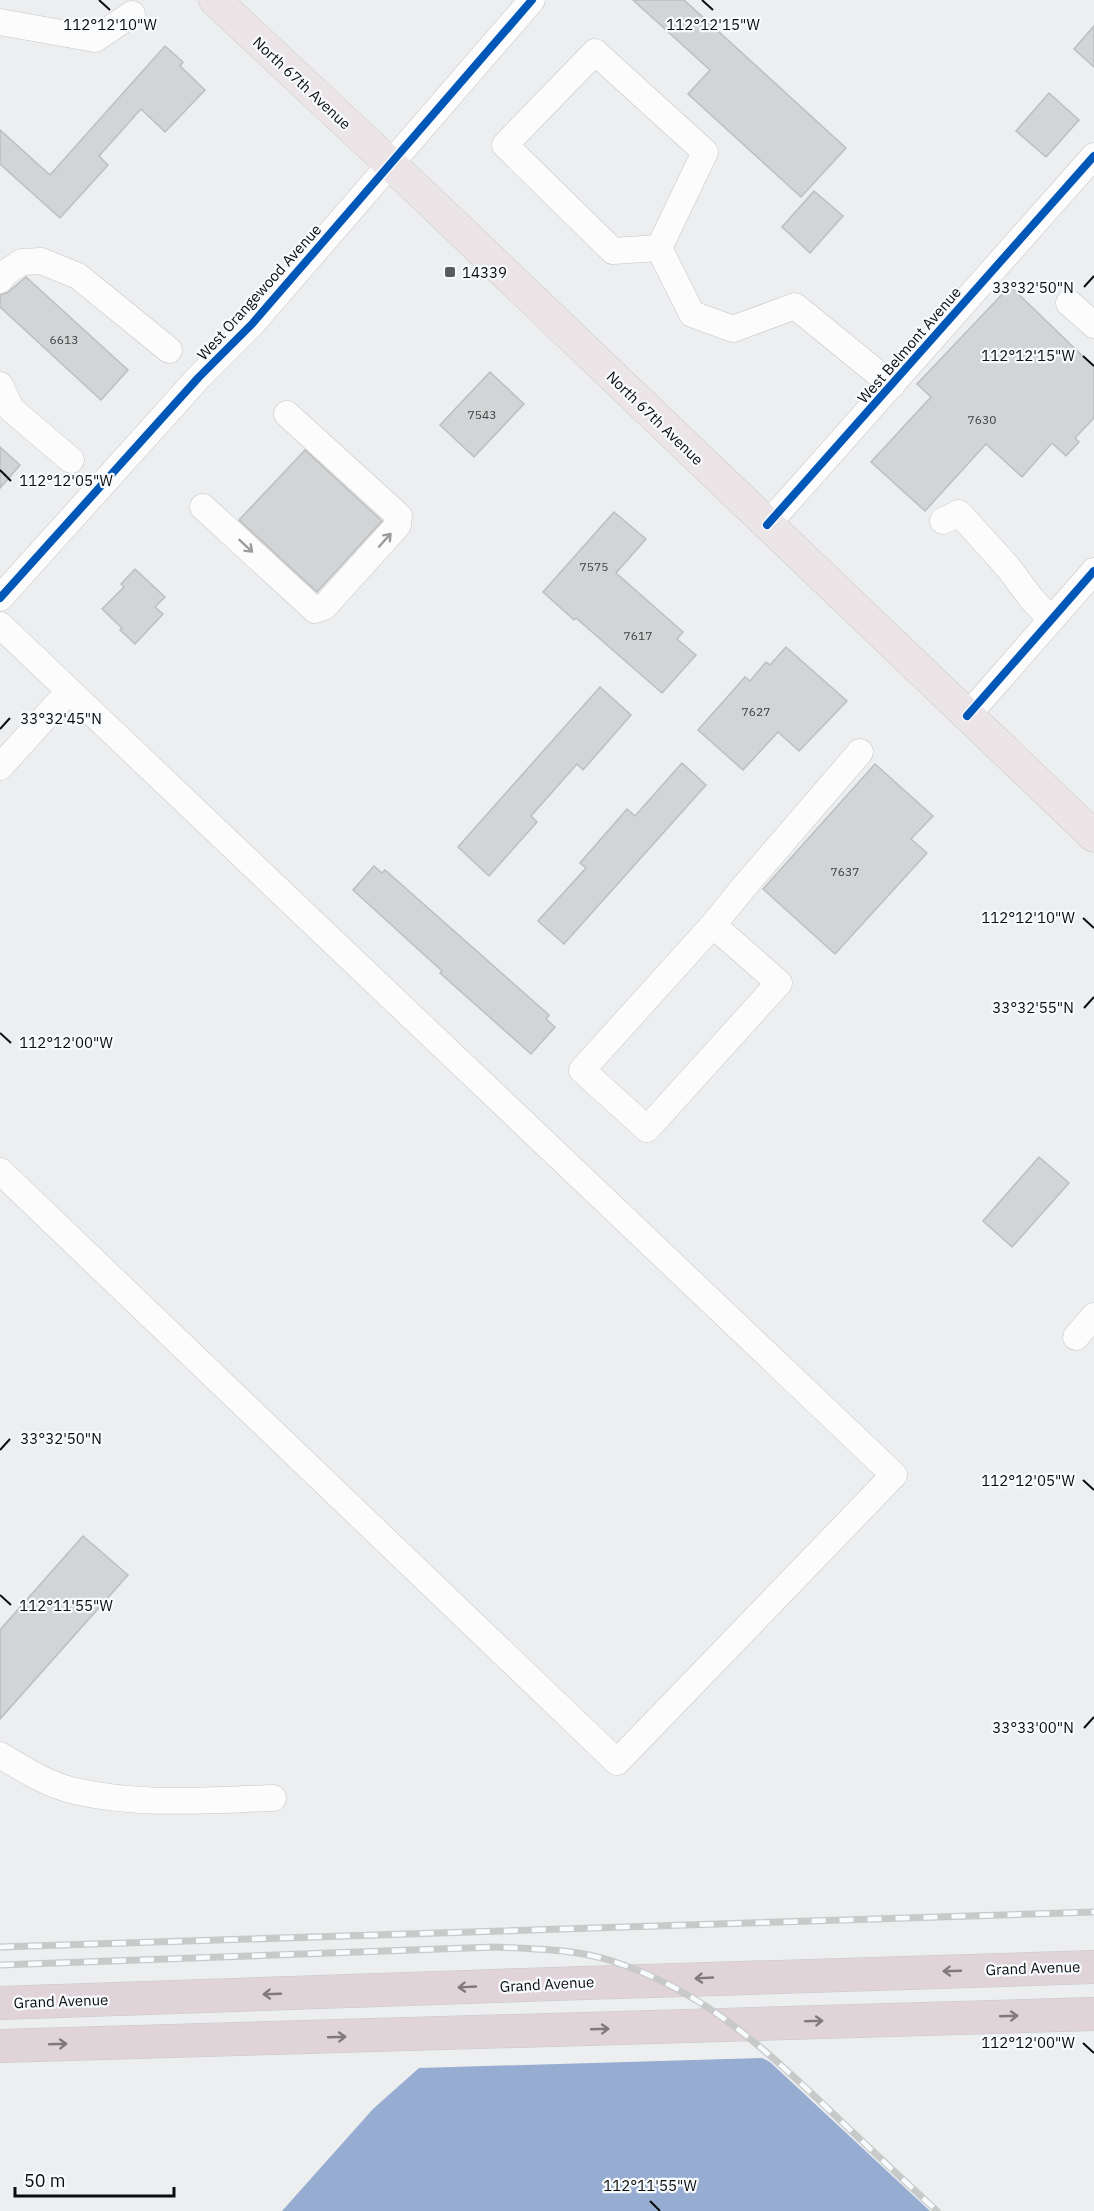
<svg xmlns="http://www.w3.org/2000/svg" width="1094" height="2211" font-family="'IBM Plex Sans',sans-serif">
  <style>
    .water { fill: #97acd1 }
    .building { fill: #d2d4d5; stroke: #bcbebf; stroke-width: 1.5 }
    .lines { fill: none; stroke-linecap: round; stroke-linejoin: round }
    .minor-casing { stroke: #c5c6c8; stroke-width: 27 }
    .major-casing { stroke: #c7c8c9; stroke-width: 33 }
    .highway-casing { stroke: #c7c8c9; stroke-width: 34 }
    .minor { stroke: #fcfcfd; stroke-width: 26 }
    .major { stroke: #ece5e7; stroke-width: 32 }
    .highway { stroke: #e1d4d8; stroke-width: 33 }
    .rail-casing { stroke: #c8c9c9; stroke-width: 7 }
    .rail { stroke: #f8fbfe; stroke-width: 4.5; stroke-dasharray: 14; stroke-linecap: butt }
    .cycleway-casing { stroke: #f8fbfe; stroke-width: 11 }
    .cycleway { stroke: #0057b8; stroke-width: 8 }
    .oneway { stroke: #9c9c9d }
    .oneway2 { stroke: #817a7d }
    .ticks { fill: none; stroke: #0b0c0d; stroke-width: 2 }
    .poi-dot { fill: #5a5b5c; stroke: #f8fbfe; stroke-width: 2 }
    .labels { text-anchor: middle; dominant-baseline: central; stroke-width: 4.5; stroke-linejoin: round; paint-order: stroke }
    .number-label { font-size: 12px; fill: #3f4041 }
    .street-label { font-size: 15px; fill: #0b0c0d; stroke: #f8fbfe }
    .poi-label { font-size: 15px; fill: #0b0c0d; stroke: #f8fbfe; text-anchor: start }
    .ticks-label { font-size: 15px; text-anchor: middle; fill: #0b0c0d; stroke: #f8fbfe; stroke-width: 4.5; stroke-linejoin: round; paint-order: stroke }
  </style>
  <rect width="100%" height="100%" fill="#eceef0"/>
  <path class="water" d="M 762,2058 L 770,2062 L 930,2211 L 282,2211 L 373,2109 L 419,2068 Z"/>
  <g class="building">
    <path d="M 633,0 L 684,0 L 846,148 L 801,197 L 688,94 L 710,70 Z"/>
    <path d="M 1094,26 L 1094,67 L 1074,49 Z"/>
    <path d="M 165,46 L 183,62 L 180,66 L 205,90 L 165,132 L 141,109 L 99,156 L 108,165 L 60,218 L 0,164 L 0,130 L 50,175 Z"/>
    <path d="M 1049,93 L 1079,120 L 1046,157 L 1016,131 Z"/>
    <path d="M 814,191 L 843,216 L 810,253 L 782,227 Z"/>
    <path d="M 26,277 L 128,370 L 101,400 L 0,307 L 0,295 L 7,293 Z"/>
    <path d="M 1010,286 L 1094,367 L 1094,418 L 1075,438 L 1079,442 L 1066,456 L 1052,443 L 1022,477 L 986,444 L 925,511 L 871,462 L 931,397 L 917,384 Z"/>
    <path d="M 490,372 L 524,404 L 474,457 L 440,425 Z"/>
    <path d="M 0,447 L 20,465 L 0,488 Z"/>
    <path d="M 305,450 L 382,521 L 317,592 L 239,520 Z"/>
    <path d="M 614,512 L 646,539 L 616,573 L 683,632 L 677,639 L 696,655 L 662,693 L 576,618 L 574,620 L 543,592 Z"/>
    <path d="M 135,569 L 165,597 L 155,607 L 163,614 L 135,644 L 120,630 L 122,628 L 102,609 L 124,587 L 121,584 Z"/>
    <path d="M 786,647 L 847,701 L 799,751 L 778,732 L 743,770 L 698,730 L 745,677 L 750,681 L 766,662 L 770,665 Z"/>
    <path d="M 600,687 L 631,715 L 583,770 L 577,764 L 531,816 L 537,822 L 489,876 L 458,847 Z"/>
    <path d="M 682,763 L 706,785 L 564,944 L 538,921 L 586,868 L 580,863 L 627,809 L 635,816 Z"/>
    <path d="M 875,764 L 933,816 L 911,839 L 927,853 L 835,954 L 763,889 Z"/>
    <path d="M 374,866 L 382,873 L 385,870 L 549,1015 L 546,1019 L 555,1027 L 531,1054 L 440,973 L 442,971 L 353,890 Z"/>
    <path d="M 1039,1157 L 1069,1183 L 1012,1247 L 983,1221 Z"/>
    <path d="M 83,1536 L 128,1575 L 0,1719 L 0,1630 Z"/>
  </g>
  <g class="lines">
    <g class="minor-casing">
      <g id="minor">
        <path d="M 0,22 L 95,39 L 132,14"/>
        <path d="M 659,248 L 705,152 L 595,52 L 505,145 L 613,251 L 659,248 L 692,314 L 733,329 L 795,306 L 892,385"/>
        <path d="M 0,280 L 5,273 L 22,262 L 41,261 L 78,276 L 169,350"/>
        <path d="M 1069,303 L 1094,325"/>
        <path d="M 0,385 L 11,409 L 71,460"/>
        <path d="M 203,507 L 315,610 L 324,607 L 398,525 L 399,516 L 287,414"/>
        <path d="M 943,521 L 959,513 L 1007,566 L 1031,598 L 1051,620"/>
        <path d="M 767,525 L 1094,156"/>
        <path d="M 0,598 L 199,377 L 252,324 L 532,0"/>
        <path d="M 0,625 L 894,1475 L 617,1762 L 0,1171"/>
        <path d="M 967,716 L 1094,571"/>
        <path d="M 0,767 L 69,691"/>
        <path d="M 713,925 L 779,983 L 647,1129 L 582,1070 L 713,925 L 743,888 L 860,752"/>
        <path d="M 1076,1337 L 1094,1316"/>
        <path d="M 0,1755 C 23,1769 48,1785 75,1791 C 140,1806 207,1800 273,1798"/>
      </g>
    </g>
    <g class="major-casing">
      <path id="major" d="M 215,0 L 418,190 L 1094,836"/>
    </g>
    <g class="highway-casing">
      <g id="highway">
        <path d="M 0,2003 C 365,1991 729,1977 1094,1967"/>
        <path d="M 0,2046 L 1094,2014"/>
      </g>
    </g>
    <use href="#minor" class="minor"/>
    <use href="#major" class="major"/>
    <use href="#highway" class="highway"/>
    <g class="rail-casing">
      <g id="rail">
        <path d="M 0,1947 L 1094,1912"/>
        <path d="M 0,1965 L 495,1947 C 534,1949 575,1949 612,1961 C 701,1990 758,2043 824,2105 C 862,2141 899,2176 937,2211"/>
      </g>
    </g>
    <use href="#rail" class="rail"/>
    <g class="cycleway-casing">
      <g id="cycleway">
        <path d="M 767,525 L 1094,156"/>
        <path d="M 0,598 L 199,377 L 252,324 L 532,0"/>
        <path d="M 967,716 L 1094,571"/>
      </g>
    </g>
    <use href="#cycleway" class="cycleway"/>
  </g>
  <defs><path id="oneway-shaft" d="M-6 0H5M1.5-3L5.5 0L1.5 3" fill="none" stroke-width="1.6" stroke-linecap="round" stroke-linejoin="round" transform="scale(1.5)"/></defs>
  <g class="oneway">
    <use href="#oneway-shaft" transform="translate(385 540) rotate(-48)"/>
    <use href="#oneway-shaft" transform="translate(246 546) rotate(43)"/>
  </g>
  <g class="oneway2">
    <use href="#oneway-shaft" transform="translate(952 1971) rotate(178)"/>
    <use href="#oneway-shaft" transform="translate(704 1978) rotate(177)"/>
    <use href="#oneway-shaft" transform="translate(467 1987) rotate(177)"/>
    <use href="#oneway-shaft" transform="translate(272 1994) rotate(178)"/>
    <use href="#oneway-shaft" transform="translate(1009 2016) rotate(-2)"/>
    <use href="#oneway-shaft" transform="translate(814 2021) rotate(-2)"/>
    <use href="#oneway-shaft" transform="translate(600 2029) rotate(-2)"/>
    <use href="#oneway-shaft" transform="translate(337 2037) rotate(-2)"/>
    <use href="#oneway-shaft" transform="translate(58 2044) rotate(-2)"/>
  </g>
  <path class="ticks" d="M 99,0 L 110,10M 702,0 L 713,10M 1084,287 L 1094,276M 1083,356 L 1094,366M 0,470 L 11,481M 0,729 L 10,718M 1083,918 L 1094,928M 1084,1008 L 1094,997M 0,1033 L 11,1043M 0,1450 L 10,1439M 1083,1480 L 1094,1490M 0,1595 L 11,1605M 1084,1728 L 1094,1717M 1083,2043 L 1094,2053M 650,2201 L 660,2211"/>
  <rect class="poi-dot" x="444" y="266" width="12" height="12" rx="3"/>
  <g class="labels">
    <g class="number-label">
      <text x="64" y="339">6613</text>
      <text x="482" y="414">7543</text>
      <text x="982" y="419">7630</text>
      <text x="594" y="566">7575</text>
      <text x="638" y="635">7617</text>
      <text x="756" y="711">7627</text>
      <text x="845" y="871">7637</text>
    </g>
    <g class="street-label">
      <text transform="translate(302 83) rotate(43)">North 67th Avenue</text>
      <text transform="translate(259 292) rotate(-48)">West Orangewood Avenue</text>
      <text transform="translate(909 345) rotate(-49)">West Belmont Avenue</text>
      <text transform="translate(655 418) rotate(44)">North 67th Avenue</text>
      <text transform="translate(1033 1968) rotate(-2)">Grand Avenue</text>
      <text transform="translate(547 1984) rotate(-3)">Grand Avenue</text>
      <text transform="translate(61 2001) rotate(-2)">Grand Avenue</text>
    </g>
    <g class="poi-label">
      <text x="462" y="272">14339</text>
    </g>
  </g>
  <g class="ticks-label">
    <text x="110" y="30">112°12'10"W</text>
    <text x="713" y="30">112°12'15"W</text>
    <text x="1033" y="293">33°32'50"N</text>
    <text x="1028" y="361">112°12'15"W</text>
    <text x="66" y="486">112°12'05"W</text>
    <text x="61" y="724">33°32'45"N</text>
    <text x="1028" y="923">112°12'10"W</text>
    <text x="1033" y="1013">33°32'55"N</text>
    <text x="66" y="1048">112°12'00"W</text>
    <text x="61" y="1444">33°32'50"N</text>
    <text x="1028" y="1486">112°12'05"W</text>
    <text x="66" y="1611">112°11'55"W</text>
    <text x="1033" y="1733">33°33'00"N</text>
    <text x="1028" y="2048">112°12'00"W</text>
    <text x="650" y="2191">112°11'55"W</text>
  </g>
  <path d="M15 2187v9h159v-9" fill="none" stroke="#0b0c0d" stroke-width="3"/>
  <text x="24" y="2187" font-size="18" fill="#0b0c0d" stroke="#f8fbfe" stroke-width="4.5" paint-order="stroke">50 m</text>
</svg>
